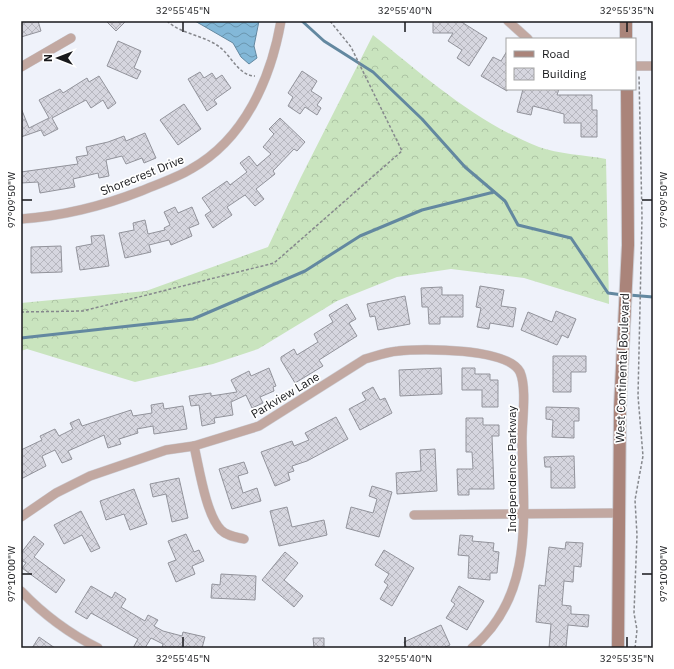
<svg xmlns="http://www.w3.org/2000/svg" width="674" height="669" font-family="'IBM Plex Sans',sans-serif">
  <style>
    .forest { fill: url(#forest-crowns) }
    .water { fill: url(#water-waves); stroke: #6388a0 }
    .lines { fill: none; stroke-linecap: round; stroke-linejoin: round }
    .stream { stroke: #6388a0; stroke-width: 3 }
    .building { fill: url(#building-cross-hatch); stroke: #92939b }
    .minor-casing { stroke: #cdcfd6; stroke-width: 10 }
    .secondary-casing { stroke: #cdcfd6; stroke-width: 14 }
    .path { stroke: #86888d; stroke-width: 1.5; stroke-dasharray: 3 2; stroke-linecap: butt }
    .minor { stroke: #c2a8a1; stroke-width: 9 }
    .secondary { stroke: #aa847a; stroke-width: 12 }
    .ticks { fill: none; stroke: #18191c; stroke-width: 1.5 }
    .labels { text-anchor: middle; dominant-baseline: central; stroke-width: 3.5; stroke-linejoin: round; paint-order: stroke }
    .street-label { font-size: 12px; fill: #18191c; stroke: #fff }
    .neatline { fill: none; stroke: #18191c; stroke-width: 1.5 }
    .ticks-label { font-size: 10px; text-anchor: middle; fill: #18191c }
  </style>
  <defs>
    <pattern id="forest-crowns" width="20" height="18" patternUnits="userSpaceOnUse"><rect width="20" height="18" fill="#c9e4be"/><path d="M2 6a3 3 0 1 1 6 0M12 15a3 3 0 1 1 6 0" fill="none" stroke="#acc3a3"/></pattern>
    <pattern id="water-waves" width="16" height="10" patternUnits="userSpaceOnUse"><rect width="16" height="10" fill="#83b8d8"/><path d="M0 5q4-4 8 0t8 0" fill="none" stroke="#6a95ae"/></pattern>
    <pattern id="building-cross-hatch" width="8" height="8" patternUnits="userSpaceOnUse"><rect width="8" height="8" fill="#d6d6df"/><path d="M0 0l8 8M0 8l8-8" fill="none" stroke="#b7b7bf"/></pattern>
  </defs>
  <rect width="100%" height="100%" fill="#eff2fa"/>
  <path class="forest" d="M 373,35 C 424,76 477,123 539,147 C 557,154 586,155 606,159 L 609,304 L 524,278 L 451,269 L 397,277 L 337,301 L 258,349 L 213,364 L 135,382 L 27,349 L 21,351 L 21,303 L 146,291 L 268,247 L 301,177 Z"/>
  <path class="water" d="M 195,21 L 259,21 L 254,46 L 257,58 L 249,64 L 241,57 L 233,43 Z"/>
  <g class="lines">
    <g class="stream">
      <path d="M 302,21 L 324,41 L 373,72 L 422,119 L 465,167 L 505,201 L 518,225 L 571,238 L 608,293 L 623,295"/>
      <path d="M 629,295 L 653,297"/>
      <path d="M 21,338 L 193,319 L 305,271 L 360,236 L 422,210 L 494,192"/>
    </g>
  </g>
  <g class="building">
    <path d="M 21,21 L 38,21 L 41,31 L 21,37 Z"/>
    <path d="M 106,21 L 126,21 L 116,31 Z"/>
    <path d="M 433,21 L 460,21 L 487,38 L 469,66 L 457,58 L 462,50 L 448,41 L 453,33 L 433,33 Z"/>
    <path d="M 118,41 L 141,51 L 134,68 L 141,71 L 137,79 L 107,66 Z"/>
    <path d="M 507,51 L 507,91 L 481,76 L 493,57 L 501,61 Z"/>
    <path d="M 302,71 L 317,81 L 311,91 L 322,98 L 317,105 L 321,108 L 317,115 L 305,107 L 300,114 L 288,106 L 293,97 L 288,93 Z"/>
    <path d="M 200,72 L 204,78 L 212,73 L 216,79 L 222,75 L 231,88 L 214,100 L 217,104 L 207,111 L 188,79 Z"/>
    <path d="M 99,76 L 116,103 L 108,109 L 103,100 L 91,108 L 86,100 L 52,118 L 58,129 L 44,136 L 41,130 L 21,137 L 21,108 L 29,128 L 49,118 L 39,100 L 60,89 L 63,93 L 87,78 L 89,82 Z"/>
    <path d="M 523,89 L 559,89 L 557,95 L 592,95 L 592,110 L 597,110 L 597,137 L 581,137 L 581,123 L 564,123 L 564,114 L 533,106 L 531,115 L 517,112 Z"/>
    <path d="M 184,104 L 201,129 L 178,145 L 160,120 Z"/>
    <path d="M 280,118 L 305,142 L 297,151 L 294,149 L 273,171 L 275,174 L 256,189 L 264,199 L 255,206 L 245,195 L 227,207 L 232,215 L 213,228 L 205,215 L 211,211 L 202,198 L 227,181 L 230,185 L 247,172 L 240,163 L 249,156 L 257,166 L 271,154 L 263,147 L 274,134 L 269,129 Z"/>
    <path d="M 145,133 L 156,158 L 144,163 L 142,158 L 126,164 L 122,156 L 106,160 L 109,176 L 99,178 L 98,173 L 73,179 L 75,187 L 40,193 L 38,182 L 21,183 L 21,172 L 78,164 L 76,157 L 88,155 L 86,147 L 108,142 L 124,136 L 126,141 Z"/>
    <path d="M 175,207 L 178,213 L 192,207 L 199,224 L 189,228 L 192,236 L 171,245 L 169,240 L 149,245 L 151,252 L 125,258 L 119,233 L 134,230 L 133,223 L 145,220 L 148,234 L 165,230 L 164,228 L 170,225 L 164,212 Z"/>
    <path d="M 104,235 L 109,266 L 80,270 L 76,247 L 92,244 L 91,236 Z"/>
    <path d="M 61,246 L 62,272 L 31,273 L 31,247 Z"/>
    <path d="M 480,286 L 504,290 L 501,306 L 516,308 L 513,327 L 490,323 L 489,329 L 477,327 L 481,308 L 476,307 Z"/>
    <path d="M 442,287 L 442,295 L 463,295 L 463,317 L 440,317 L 440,324 L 429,324 L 428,307 L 422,307 L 421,288 Z"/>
    <path d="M 405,296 L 410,324 L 378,330 L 375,316 L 370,317 L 367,304 Z"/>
    <path d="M 347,304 L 356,319 L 349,323 L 357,336 L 319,360 L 323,366 L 295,383 L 281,360 L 281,357 L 294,349 L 297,355 L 318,342 L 314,334 L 333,322 L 329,315 Z"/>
    <path d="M 556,311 L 576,319 L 568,338 L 562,335 L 557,345 L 521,330 L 528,312 L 552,322 Z"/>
    <path d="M 553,356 L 586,356 L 586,372 L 571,372 L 571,392 L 553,392 Z"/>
    <path d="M 269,368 L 276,386 L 273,387 L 274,391 L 260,397 L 263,403 L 252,408 L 246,395 L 231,402 L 233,415 L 214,418 L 215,423 L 202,426 L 199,405 L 191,406 L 189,396 L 211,393 L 211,396 L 237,392 L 231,380 L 249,371 L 251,376 Z"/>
    <path d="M 441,368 L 442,394 L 400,396 L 399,370 Z"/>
    <path d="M 462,368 L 475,368 L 475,374 L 490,374 L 490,380 L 498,380 L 498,407 L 482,407 L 482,390 L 462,390 Z"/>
    <path d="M 373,387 L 380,400 L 385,398 L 392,413 L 360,430 L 349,409 L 366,400 L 362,393 Z"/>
    <path d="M 163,403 L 164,409 L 183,406 L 187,429 L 154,434 L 153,426 L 137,429 L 138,433 L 119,439 L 121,444 L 108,448 L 104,435 L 68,451 L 72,459 L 62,463 L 55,450 L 42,456 L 46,466 L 21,479 L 21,450 L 42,440 L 40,436 L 55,429 L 59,436 L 73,429 L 70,423 L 79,419 L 82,426 L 131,410 L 133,416 L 152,413 L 151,405 Z"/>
    <path d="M 546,407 L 579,408 L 579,421 L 574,421 L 574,438 L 552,437 L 553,420 L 546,419 Z"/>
    <path d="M 336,417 L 348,439 L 307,461 L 292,466 L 294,471 L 288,473 L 290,480 L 275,486 L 261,452 L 292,441 L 294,446 L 309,440 L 305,433 Z"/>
    <path d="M 466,418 L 483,418 L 483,425 L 499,425 L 499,436 L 492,436 L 494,489 L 469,489 L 469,495 L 458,495 L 457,469 L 473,469 L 472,452 L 466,452 Z"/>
    <path d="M 435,449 L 437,491 L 397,494 L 396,473 L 421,471 L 420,450 Z"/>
    <path d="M 574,456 L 575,488 L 551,488 L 551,467 L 545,467 L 544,457 Z"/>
    <path d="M 244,462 L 248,473 L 238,476 L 243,493 L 257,488 L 261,501 L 232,509 L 219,469 Z"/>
    <path d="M 179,478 L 188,518 L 172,522 L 166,494 L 153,497 L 150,484 Z"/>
    <path d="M 372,486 L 392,492 L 379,537 L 346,528 L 351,507 L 373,513 L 377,499 L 369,496 Z"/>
    <path d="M 134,489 L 147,524 L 130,530 L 124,514 L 106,520 L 100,501 Z"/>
    <path d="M 287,507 L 292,527 L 324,520 L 327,535 L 279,546 L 270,511 Z"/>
    <path d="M 81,511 L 100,548 L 91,552 L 82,535 L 64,544 L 54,525 Z"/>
    <path d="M 186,534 L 194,552 L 199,550 L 204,561 L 192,566 L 195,574 L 176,582 L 168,563 L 176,560 L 168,541 Z"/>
    <path d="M 460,535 L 473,536 L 472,541 L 494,543 L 493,551 L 499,552 L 497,573 L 490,573 L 490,580 L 468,578 L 469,556 L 458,555 Z"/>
    <path d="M 34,536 L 44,544 L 34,557 L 65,580 L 56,593 L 22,568 L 26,563 L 21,560 L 21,553 Z"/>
    <path d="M 566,542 L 583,543 L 581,567 L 574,566 L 573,582 L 564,581 L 562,605 L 571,606 L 571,614 L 589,615 L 588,627 L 568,625 L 566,648 L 549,648 L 551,624 L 536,622 L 539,585 L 545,586 L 549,547 L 565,549 Z"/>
    <path d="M 384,550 L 414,568 L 392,606 L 380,599 L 388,585 L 384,582 L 389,574 L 375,565 Z"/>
    <path d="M 285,552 L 298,563 L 284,580 L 303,596 L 294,607 L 262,580 Z"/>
    <path d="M 221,574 L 256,576 L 255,600 L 211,598 L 212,584 L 220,585 Z"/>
    <path d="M 91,586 L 112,598 L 115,592 L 126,599 L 121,607 L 145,621 L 148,615 L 158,620 L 154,626 L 163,631 L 182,636 L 183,632 L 205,637 L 202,648 L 162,648 L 163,644 L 151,638 L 145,648 L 133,648 L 138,639 L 91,613 L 87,619 L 75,612 Z"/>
    <path d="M 459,586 L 484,601 L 467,630 L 446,618 L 455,604 L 451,601 Z"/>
    <path d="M 441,625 L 450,645 L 443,648 L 407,648 L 404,642 Z"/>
    <path d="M 39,637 L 55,648 L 32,648 Z"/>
    <path d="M 313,638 L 324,638 L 324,648 L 314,648 Z"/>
  </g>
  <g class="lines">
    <g class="minor-casing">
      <g id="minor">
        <path d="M 508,21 L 528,39"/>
        <path d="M 635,66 L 653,66"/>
        <path d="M 21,67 L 71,38"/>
        <path d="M 21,219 C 62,216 103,206 141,191 C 158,184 176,178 191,169 C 245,139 271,78 281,21"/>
        <path d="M 194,446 C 199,467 206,515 221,530 C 227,536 236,537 244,539"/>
        <path d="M 414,515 L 619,513"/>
        <path d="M 21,517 L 56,493 L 90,476 L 166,450 L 194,446 L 259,426 L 365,359 C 376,356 386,352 398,351 C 421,348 508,348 520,372 C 527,388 522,421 522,439 C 523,513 536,594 472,648"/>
        <path d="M 21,591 C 43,614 70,634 98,648"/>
      </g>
    </g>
    <g class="secondary-casing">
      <g id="secondary">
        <path d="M 626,21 L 626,39"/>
        <path d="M 618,648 L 620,407 L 628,245 L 627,89"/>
      </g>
    </g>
    <g class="path">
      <path d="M 167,21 C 182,35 206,35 222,49 C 232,58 240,76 255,76"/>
      <path d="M 21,312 L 83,311 L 274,263 L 402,151 L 351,47 L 330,21"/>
      <path d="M 635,648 L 637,630 L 634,613 L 637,535 L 635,500 L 643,456 L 638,396 L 642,217 L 639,76"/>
    </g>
    <use href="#minor" class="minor"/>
    <use href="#secondary" class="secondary"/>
  </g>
  <path class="ticks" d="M 183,22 L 183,32M 405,22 L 405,32M 627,22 L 627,32M 22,200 L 32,200M 642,200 L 652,200M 22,574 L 32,574M 642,574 L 652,574M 183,637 L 183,647M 405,637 L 405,647M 627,637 L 627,647"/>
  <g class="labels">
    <g class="street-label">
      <text transform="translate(142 175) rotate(-22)">Shorecrest Drive</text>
      <text transform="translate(622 368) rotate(-88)">West Continental Boulevard</text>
      <text transform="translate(285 395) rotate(-31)">Parkview Lane</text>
      <text transform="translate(511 469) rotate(-90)">Independence Parkway</text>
    </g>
  </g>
  <rect width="674" height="669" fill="none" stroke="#ffffff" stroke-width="44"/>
  <rect x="506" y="38" width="130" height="52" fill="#ffffff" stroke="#a3a3a4"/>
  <rect x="514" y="51" width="20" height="6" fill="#aa847a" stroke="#a3a3a4"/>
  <text x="542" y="58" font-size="12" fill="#18191c">Road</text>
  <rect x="514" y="68" width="20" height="12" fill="url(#building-cross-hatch)" stroke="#a3a3a4"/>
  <text x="542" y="78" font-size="12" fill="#18191c">Building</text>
  <g transform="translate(58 58) rotate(270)" stroke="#ffffff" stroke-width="3" paint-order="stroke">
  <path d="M0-3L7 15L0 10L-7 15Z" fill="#18191c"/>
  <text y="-6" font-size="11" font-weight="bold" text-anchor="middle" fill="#18191c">N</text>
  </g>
  <rect x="22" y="22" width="630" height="625" class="neatline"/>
  <g class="ticks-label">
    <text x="183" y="14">32°55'45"N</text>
    <text x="405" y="14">32°55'40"N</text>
    <text x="627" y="14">32°55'35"N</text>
    <text transform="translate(663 200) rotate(-90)" y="4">97°09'50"W</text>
    <text transform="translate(11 200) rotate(-90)" y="4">97°09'50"W</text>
    <text transform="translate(663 574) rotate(-90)" y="4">97°10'00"W</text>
    <text transform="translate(11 574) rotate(-90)" y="4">97°10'00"W</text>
    <text x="183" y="662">32°55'45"N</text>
    <text x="405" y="662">32°55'40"N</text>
    <text x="627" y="662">32°55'35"N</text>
  </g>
</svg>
